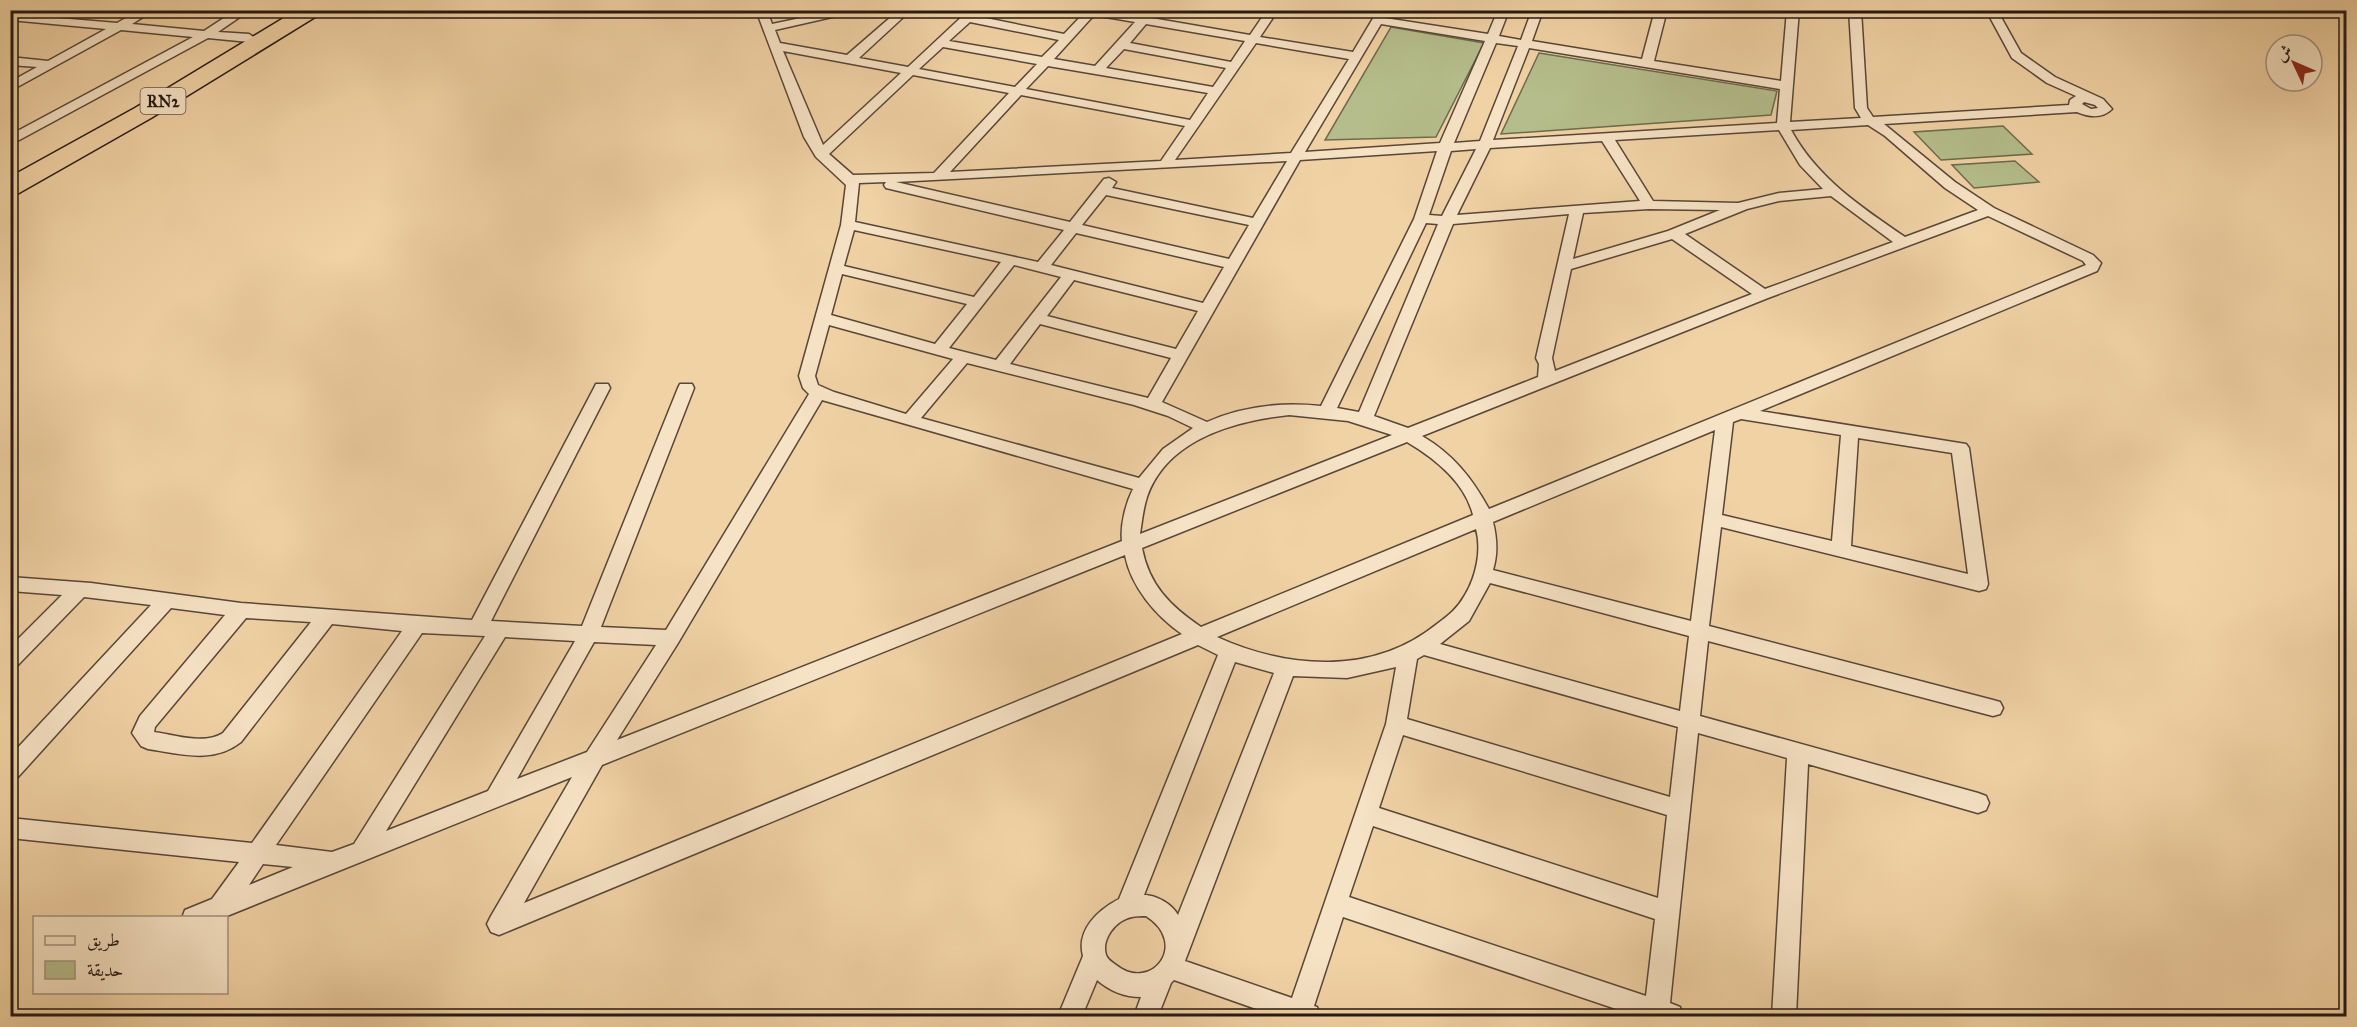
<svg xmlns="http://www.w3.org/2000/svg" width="2357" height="1027" font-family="'IM FELL Great Primer',Amiri,serif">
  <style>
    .green { fill: #b4bd8b; stroke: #6c6b4f; stroke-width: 1.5 }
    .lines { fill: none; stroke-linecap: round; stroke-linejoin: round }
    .street-casing { stroke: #574738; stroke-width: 3 }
    .highway-casing { stroke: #241913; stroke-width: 3 }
    .street { fill: #f6e2c4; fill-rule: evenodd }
    .highway { fill: #f1d2a5; fill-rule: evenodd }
    .labels { text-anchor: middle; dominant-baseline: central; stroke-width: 5; stroke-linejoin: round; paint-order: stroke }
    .shield { fill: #f6e2c4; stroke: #635548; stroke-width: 1.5 }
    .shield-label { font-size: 16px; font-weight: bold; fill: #241913 }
  </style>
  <rect width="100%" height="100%" fill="#f1d2a5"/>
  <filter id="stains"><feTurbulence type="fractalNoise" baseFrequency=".00333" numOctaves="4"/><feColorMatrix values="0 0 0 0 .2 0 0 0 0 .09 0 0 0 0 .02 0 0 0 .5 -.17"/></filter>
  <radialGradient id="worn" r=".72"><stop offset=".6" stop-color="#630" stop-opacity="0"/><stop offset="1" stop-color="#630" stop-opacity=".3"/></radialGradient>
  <g class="green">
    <path d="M 1391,27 L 1484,43 L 1436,137 L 1325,140 Z"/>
    <path d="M 1539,53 L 1777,91 L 1771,115 L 1501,134 Z"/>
    <path d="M 2003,126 L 2032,154 L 1941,160 L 1914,132 Z"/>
    <path d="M 2015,161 L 2039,182 L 1974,188 L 1952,165 Z"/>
  </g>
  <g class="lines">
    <g class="street-casing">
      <g id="street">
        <path d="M 140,10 L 154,10 L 132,24 L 204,31 L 236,10 L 250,10 L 218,32 L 249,34 L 255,38 L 249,42 L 208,38 L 10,145 L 10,135 L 193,37 L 121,30 L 10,91 L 10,82 L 37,67 L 10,65 L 10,57 L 48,61 L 106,29 L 10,20 L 10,14 L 117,23 Z"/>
        <path d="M 756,10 L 767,10 L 772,24 L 839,10 L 863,10 L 775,30 L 780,43 L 847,55 L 899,10 L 911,10 L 859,58 L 908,67 L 969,10 L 981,10 L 976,16 L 1064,34 L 1083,14 L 1077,10 L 1105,10 L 1250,35 L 1267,10 L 1278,10 L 1260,37 L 1353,52 L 1378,10 L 1389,10 L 1385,18 L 1488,34 L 1498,10 L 1509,10 L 1499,36 L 1521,40 L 1532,10 L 1543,10 L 1532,41 L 1642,59 L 1655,10 L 1667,10 L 1654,61 L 1781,81 L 1787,10 L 1799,10 L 1790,122 L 1861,118 L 1855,108 L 1849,10 L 1861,10 L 1867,108 L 1873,117 L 2069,105 L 2070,100 L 2076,96 L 2047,83 L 2012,58 L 1986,10 L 1997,10 L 2021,53 L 2055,77 L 2103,99 L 2112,109 C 2102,119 2089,117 2077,112 L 1884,124 L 1955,182 L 1994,208 L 2093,255 L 2101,263 L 2097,271 L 1760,411 L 1966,444 L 1969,448 L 1988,584 L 1986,589 L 1979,591 L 1721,527 L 1709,626 L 1993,700 L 2000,702 L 2003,708 L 2000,714 L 1993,716 L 1708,641 L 1700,716 L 1978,793 L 1986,796 L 1989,803 L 1986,810 L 1978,813 L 1808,764 L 1796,1016 L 1772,1016 L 1787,758 L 1698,733 L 1670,1003 L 1680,1007 L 1683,1016 L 1637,1016 L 1343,917 L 1314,1006 L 1317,1007 L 1320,1016 L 1276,1016 L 1174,980 L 1171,983 L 1158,1016 L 1134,1016 L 1141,997 C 1124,997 1110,991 1097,980 L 1082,1016 L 1058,1016 L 1083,956 C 1076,930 1098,910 1119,899 L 1218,655 L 1198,645 L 499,935 L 491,932 L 487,924 L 491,916 L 572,777 L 222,918 L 182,918 L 185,910 L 212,899 L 239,862 L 10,838 L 10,818 L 252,843 L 402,631 L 332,624 L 241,742 C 213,764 181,754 148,749 L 141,746 L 132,733 L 140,716 L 225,615 L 171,608 L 18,777 L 10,780 L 10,756 L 151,605 L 84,597 L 17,666 L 10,668 L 10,647 L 62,595 L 10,591 L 10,577 L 91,583 L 241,603 L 472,620 L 594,388 L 596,384 L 608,384 L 610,388 L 491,621 L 582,626 L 678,388 L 680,384 L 692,384 L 694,388 L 601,627 L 666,630 L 809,394 L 803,388 L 799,376 L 841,225 L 846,185 L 816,157 L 804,137 ZM 1094,15 L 1135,22 L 1095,66 L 1054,59 ZM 970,22 L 1059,40 L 1042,57 L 949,41 ZM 1146,24 L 1245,41 L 1231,62 L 1130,43 ZM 1381,24 L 1485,41 L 1440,143 L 1305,152 ZM 1256,43 L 1349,59 L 1291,153 L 1175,160 ZM 1496,43 L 1518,46 L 1480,141 L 1454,143 ZM 943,47 L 1037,64 L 1015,87 L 919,69 ZM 1529,48 L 1780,89 L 1777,123 L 1493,140 ZM 1124,49 L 1226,68 L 1213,87 L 1106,68 ZM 783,51 L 901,73 L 823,145 ZM 1048,66 L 1208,93 L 1190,120 L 1026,89 ZM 913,75 L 1009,93 L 934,173 L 853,175 L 829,154 ZM 1021,95 L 1185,126 L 1161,161 L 950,172 ZM 2084,102 L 2095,105 L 2098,108 L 2091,109 L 2082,104 ZM 1868,125 L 1885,136 L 1945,188 L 1978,210 L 1905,237 C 1861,207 1817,178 1791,130 ZM 1779,130 L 1800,165 L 1823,189 L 1779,193 L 1738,203 L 1653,201 L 1615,140 ZM 1602,141 L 1640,201 L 1457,215 L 1490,148 ZM 1476,149 L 1442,216 L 1429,215 L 1451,151 ZM 1437,151 L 1414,219 L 1321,406 C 1283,402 1243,406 1207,422 L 1162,402 L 1300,160 ZM 1287,161 L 1253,218 L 1112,188 L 1116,182 L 1109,178 L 1104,179 L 1070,222 L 896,182 ZM 886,182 L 884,185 L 886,188 L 1064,230 L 1038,262 L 855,222 L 859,183 ZM 1106,195 L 1249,225 L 1229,259 L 1082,225 ZM 1831,196 L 1893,242 L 1765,289 L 1685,234 L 1747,209 L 1779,201 ZM 1649,209 L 1720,210 L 1668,231 L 1573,259 L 1583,213 ZM 1569,214 L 1536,358 L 1539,364 L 1538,377 L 1408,428 L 1374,416 L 1453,224 ZM 1988,216 L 2083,261 L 2086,265 L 1489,509 C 1472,478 1453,454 1422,436 L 1768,298 ZM 1426,223 L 1438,224 L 1359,412 L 1337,408 ZM 854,230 L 1001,262 L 974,297 L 844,266 ZM 1076,233 L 1224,267 L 1203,303 L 1051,265 ZM 1672,239 L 1752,294 L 1555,371 L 1552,358 L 1571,269 ZM 1014,265 L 1061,277 L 996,360 L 949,348 ZM 842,274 L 967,304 L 935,344 L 831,315 ZM 1074,280 L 1198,311 L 1176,349 L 1047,316 ZM 1040,324 L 1171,358 L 1148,398 L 1010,364 ZM 829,325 L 953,359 L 906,414 L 834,392 L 818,385 L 815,376 ZM 967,363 L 1134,405 L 1168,416 L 1193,428 L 1163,449 L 1139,478 L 921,418 ZM 822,400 L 1133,489 C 1126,503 1120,525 1122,541 L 617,740 L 678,643 ZM 1289,415 L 1348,421 L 1392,435 L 1140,534 C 1142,522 1143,509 1147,497 C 1167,439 1235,421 1289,415 ZM 1741,419 L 1841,435 L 1832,541 L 1722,515 L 1733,422 ZM 1715,430 L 1691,621 L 1493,570 C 1498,554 1497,538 1493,522 ZM 1858,438 L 1952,453 L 1968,574 L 1851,546 ZM 1407,442 C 1434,458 1465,482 1473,515 L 1201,627 C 1170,606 1149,585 1142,548 ZM 1476,529 C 1482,550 1476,577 1465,595 C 1457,609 1449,615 1437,624 C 1373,676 1288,669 1217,637 ZM 1125,555 C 1131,587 1156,616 1182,634 L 524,903 L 602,765 ZM 1490,583 L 1689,636 L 1680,711 L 1440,644 L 1469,621 ZM 246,618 L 311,622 L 223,733 C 204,745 175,735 154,732 L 155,727 ZM 422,633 L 485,636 L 354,844 L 332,852 L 276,845 ZM 505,637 L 575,641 L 488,791 L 386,831 ZM 594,642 L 656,645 L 587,752 L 517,779 ZM 1424,655 L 1678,727 L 1670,797 L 1407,719 L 1417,659 ZM 1235,662 L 1274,673 L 1178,915 C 1172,904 1156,895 1144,895 ZM 1396,667 L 1386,724 L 1292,998 L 1185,961 L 1293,676 L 1347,678 ZM 1403,735 L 1667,815 L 1658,898 L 1379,808 ZM 1373,826 L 1655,919 L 1646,996 L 1349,897 ZM 263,864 L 293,867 L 249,885 ZM 1146,916 C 1190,944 1151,993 1116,965 C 1111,961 1108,960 1106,955 C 1101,939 1116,920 1132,917 C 1136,916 1141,916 1146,916 Z"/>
      </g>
    </g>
    <g class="highway-casing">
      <path id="highway" d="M 297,10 L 323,10 L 320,14 L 151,118 L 19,193 L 10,195 L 10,177 L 135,108 Z"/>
    </g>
    <use href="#street" class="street"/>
    <use href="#highway" class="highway"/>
  </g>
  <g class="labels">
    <rect class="shield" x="140.5" y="88" width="45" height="26" rx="4.5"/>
    <g class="shield-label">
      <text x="163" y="101">RN2</text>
    </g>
  </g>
  <rect width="2357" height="1027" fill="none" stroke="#f1d2a5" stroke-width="36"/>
  <rect x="12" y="12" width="2333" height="1003" fill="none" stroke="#241913" stroke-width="3"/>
  <rect x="18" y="18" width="2321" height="991" fill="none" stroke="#241913" stroke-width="1.5"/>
  <rect x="33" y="916" width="195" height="78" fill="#f6e2c4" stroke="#a2927d" stroke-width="1.5"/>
  <rect x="45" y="936" width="30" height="9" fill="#f6e2c4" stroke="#a2927d" stroke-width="1.5"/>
  <text x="87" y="946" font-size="18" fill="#241913">طريق</text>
  <rect x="45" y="961" width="30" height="18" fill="#b4bd8b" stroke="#a2927d" stroke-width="1.5"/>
  <text x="87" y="976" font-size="18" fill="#241913">حديقة</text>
  <g transform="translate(2294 63) rotate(314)"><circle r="28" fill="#f6e2c4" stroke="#a2927d" stroke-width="1.5"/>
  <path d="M0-4.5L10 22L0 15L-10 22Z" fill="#8f2418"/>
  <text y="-9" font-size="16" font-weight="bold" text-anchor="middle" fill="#241913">ش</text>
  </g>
  <rect width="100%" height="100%" filter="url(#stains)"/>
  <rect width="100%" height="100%" fill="url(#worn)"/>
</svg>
